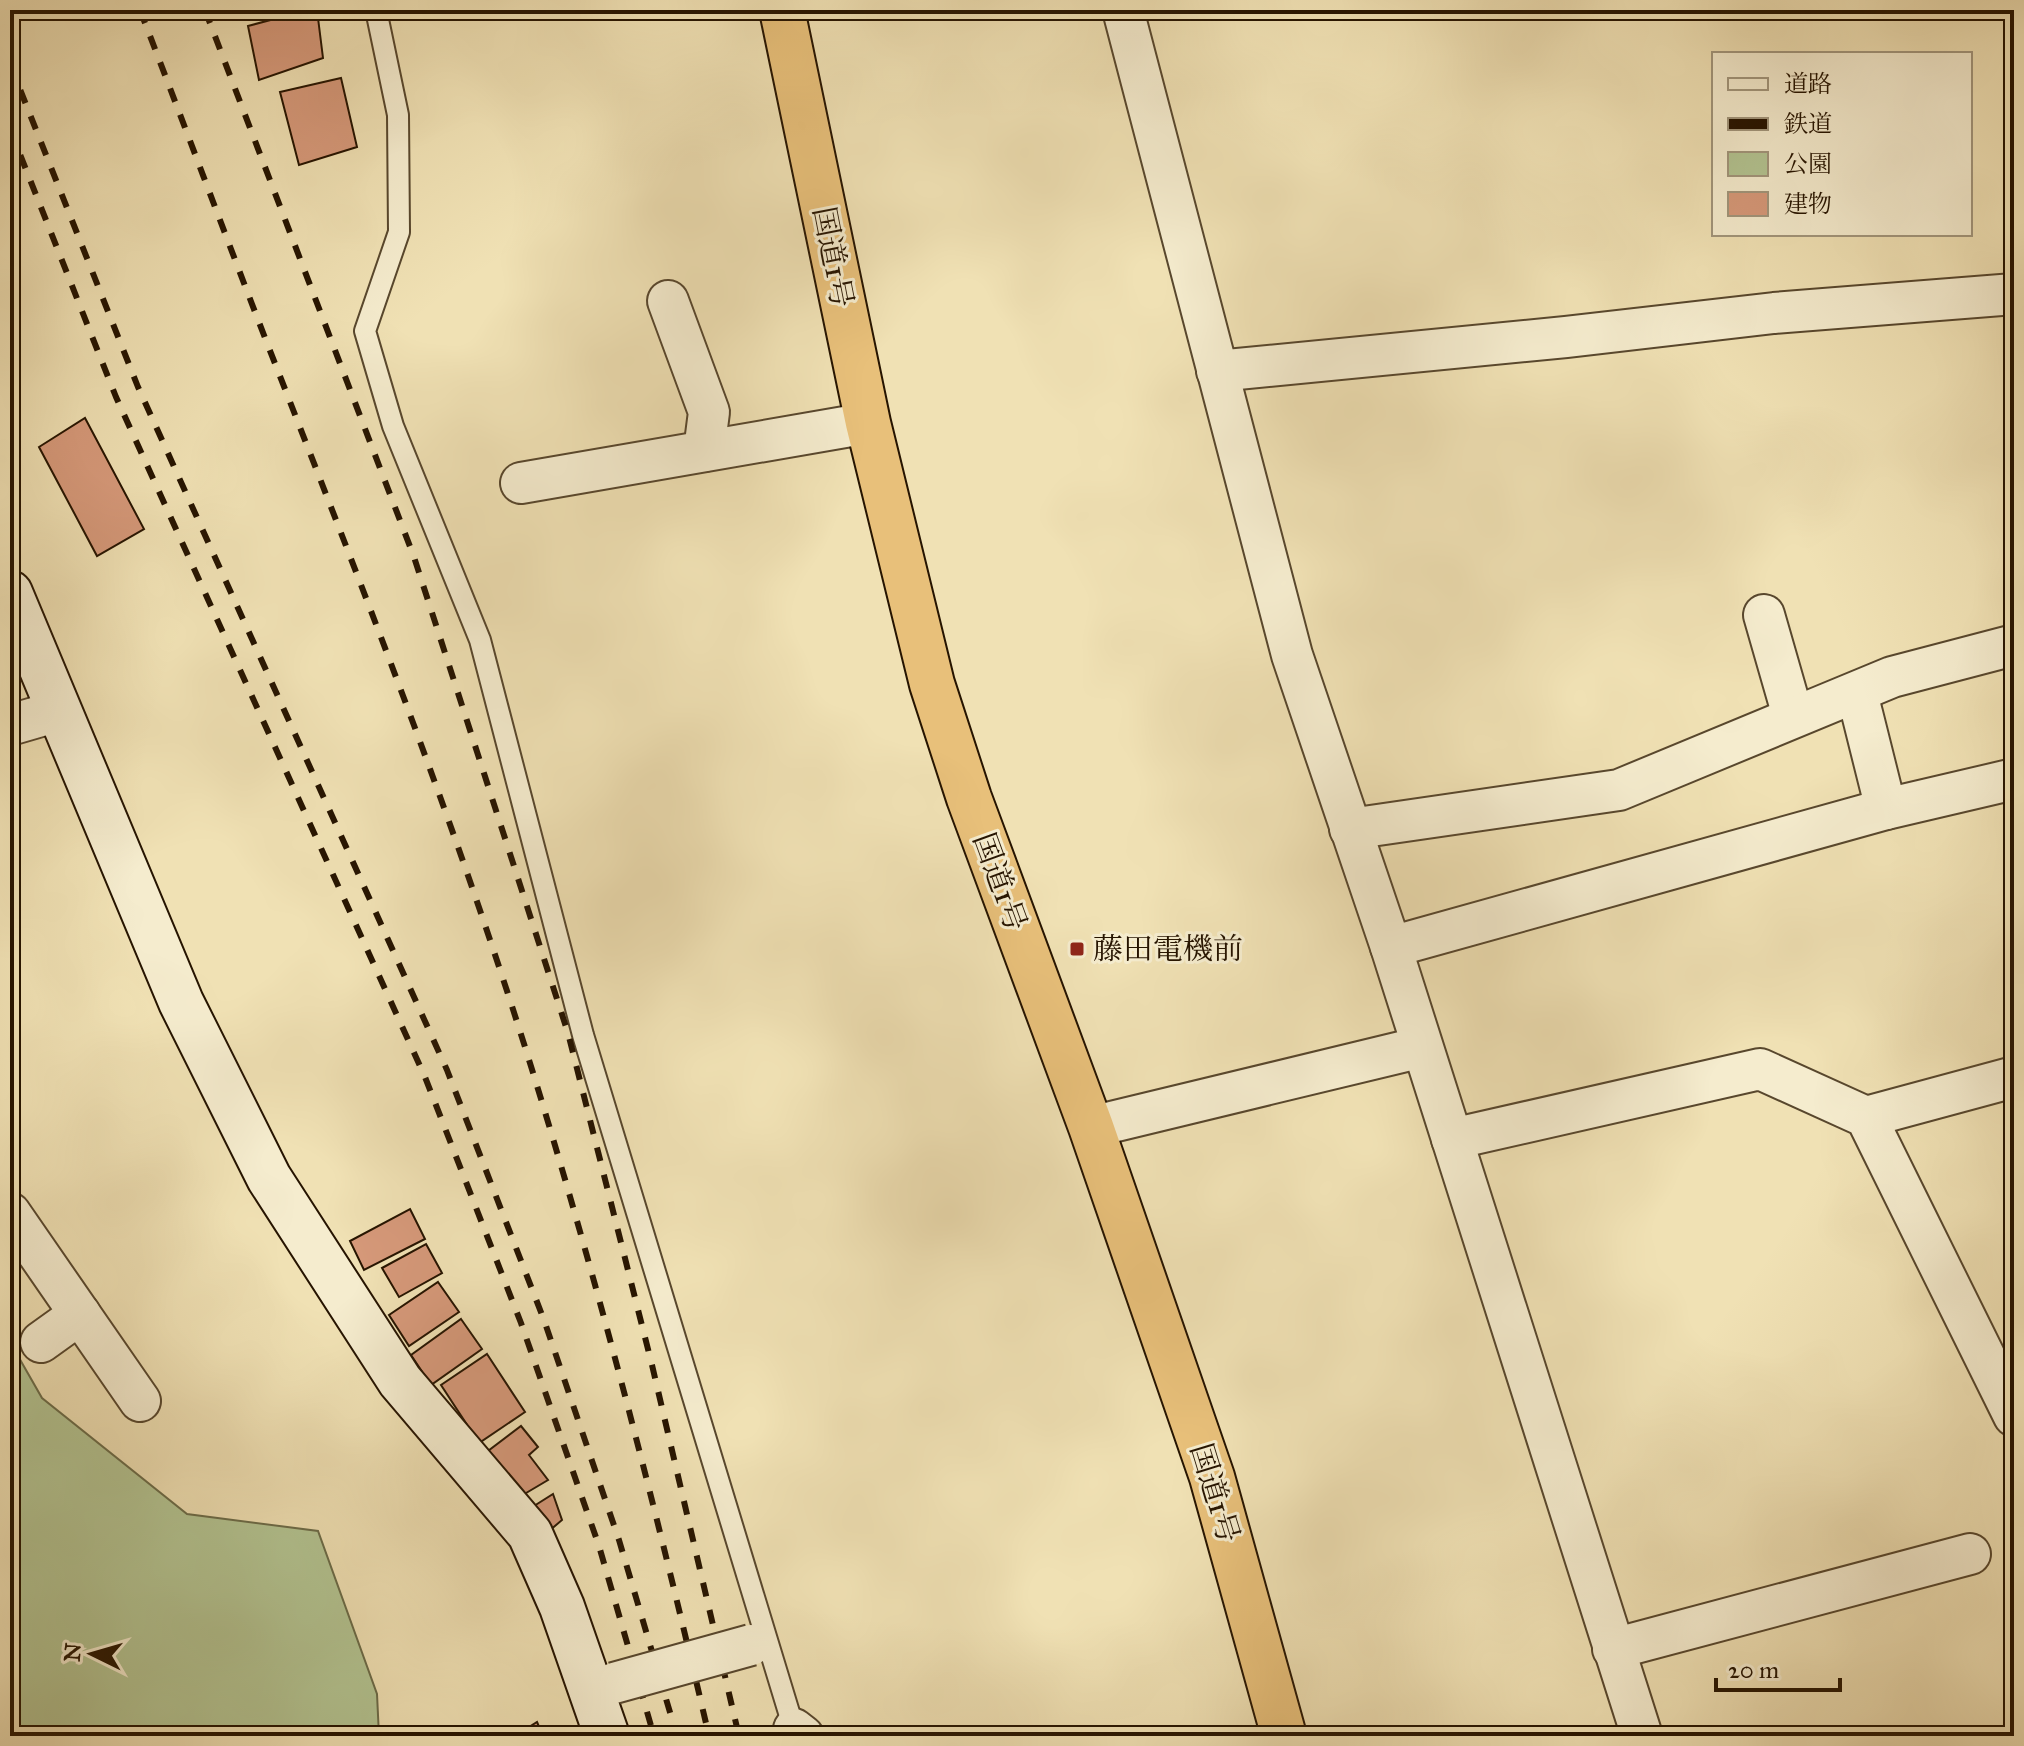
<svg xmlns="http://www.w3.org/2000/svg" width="2024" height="1746" font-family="'IM FELL Great Primer','Noto Serif JP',serif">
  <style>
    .green { fill: #b3c492; stroke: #6c6c49; stroke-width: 2 }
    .building { fill: #d6997a; stroke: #261400; stroke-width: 2 }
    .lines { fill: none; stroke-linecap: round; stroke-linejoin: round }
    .lane-casing { stroke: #58472d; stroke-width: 24 }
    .street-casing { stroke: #58472d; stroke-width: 44 }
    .secondary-casing { stroke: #261400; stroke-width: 48 }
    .highway-casing { stroke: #261400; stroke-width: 48 }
    .lane { stroke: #f5ecce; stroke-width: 20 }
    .street { stroke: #f5ecce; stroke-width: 40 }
    .secondary { stroke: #f5ecce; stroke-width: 44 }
    .highway { stroke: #e8c07a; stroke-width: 44 }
    .rail { stroke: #261400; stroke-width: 6; stroke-dasharray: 14 14; stroke-linecap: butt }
    .street-bridge-casing { stroke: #58472d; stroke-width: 44; stroke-linecap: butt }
    .street-bridge { stroke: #f5ecce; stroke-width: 40 }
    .poi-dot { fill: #8f2418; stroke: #f5ecce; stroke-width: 3 }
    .labels { text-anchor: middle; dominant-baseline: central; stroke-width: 6; stroke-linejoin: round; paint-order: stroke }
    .street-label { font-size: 30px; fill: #261400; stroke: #f5ecce }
    .poi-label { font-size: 30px; fill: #261400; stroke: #f5ecce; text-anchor: start }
  </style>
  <rect width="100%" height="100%" fill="#f0e1b4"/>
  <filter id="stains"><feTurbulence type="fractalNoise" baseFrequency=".0025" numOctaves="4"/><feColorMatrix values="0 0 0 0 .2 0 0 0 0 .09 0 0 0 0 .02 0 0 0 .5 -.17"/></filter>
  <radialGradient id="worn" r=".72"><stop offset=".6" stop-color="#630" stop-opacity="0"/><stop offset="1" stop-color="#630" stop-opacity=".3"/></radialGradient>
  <path class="green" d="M 10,1342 L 42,1398 L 187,1514 L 318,1531 L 377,1694 L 379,1736 L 10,1736 Z"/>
  <g class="building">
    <path d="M 308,10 L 317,10 L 323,58 L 259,80 L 248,26 Z"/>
    <path d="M 341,78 L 357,147 L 299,165 L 280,92 Z"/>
    <path d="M 85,418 L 144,529 L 97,556 L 39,447 Z"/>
    <path d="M 410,1209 L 425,1239 L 364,1270 L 350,1241 Z"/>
    <path d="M 426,1244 L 442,1273 L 399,1297 L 382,1268 Z"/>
    <path d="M 438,1282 L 459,1312 L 409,1346 L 389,1315 Z"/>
    <path d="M 461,1319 L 482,1349 L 431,1385 L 411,1355 Z"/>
    <path d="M 487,1354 L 525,1412 L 479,1443 L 441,1385 Z"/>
    <path d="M 521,1426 L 538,1447 L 529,1455 L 548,1480 L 521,1496 L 488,1451 Z"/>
    <path d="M 553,1494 L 562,1520 L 549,1531 L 534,1506 Z"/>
    <path d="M 537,1722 L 543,1736 L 515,1736 Z"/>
  </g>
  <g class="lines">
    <g class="lane-casing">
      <path id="lane" d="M 376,10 L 398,115 L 399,232 L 365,331 L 393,426 L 480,640 L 583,1035 L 794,1729 L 793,1736"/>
    </g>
    <g class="street-casing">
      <g id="street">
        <path d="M 1123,10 L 1292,655 L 1391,947 L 1642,1736"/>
        <path d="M 668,301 L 709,412 L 704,451"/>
        <path d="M 1217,371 L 1566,337 L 1774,313 L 2014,294"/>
        <path d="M 521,483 L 868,423"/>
        <path d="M 1764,615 L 1793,716"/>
        <path d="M 1857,693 L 1886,809"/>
        <path d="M 10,725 L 58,711"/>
        <path d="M 1350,829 L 1619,790 L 1892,677 L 2014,645"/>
        <path d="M 1391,947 L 1886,809 L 2014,779"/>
        <path d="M 1866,1117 L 2014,1077"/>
        <path d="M 1091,1127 L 1422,1047"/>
        <path d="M 1452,1139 L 1760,1069 L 1866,1117 L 2014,1416"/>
        <path d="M 10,1213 L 140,1401"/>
        <path d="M 41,1342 L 80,1314"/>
        <path d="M 1613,1649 L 1970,1554"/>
        <path d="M 794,1729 L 803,1736"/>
      </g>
    </g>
    <g class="secondary-casing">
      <path id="secondary" d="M 10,593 L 181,1002 L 269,1178 L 400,1381 L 530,1534 L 562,1607 L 607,1736"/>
    </g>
    <g class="highway-casing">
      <path id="highway" d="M 782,10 L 868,423 L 932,684 L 969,798 L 1091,1127 L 1212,1477 L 1284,1736"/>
    </g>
    <use href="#lane" class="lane"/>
    <use href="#street" class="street"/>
    <use href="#secondary" class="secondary"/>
    <use href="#highway" class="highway"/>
    <g class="rail">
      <path d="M 140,10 C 183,121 224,232 267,343 C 358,576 450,809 525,1047 C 596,1274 655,1504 709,1736"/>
      <path d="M 205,10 L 414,557 L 568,1033 L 652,1365 L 739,1736"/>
      <path d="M 10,64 L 138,387 L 447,1070 L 544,1320 L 619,1540 L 677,1736"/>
      <path d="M 10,129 L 116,397 L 425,1077 L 521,1323 L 599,1546 L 654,1736"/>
    </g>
    <g class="street-bridge-casing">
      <path id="street-bridge" d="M 614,1683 L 751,1645"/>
    </g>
    <use href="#street-bridge" class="street-bridge"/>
  </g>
  <rect class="poi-dot" x="1069" y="941" width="16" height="16" rx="4"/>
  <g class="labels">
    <g class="street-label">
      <text transform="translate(833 257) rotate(79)">国道1号</text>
      <text transform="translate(1000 882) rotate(70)">国道1号</text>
      <text transform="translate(1215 1493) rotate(73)">国道1号</text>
    </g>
    <g class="poi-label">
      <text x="1093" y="949">藤田電機前</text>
    </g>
  </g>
  <rect width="2024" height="1746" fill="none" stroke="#f0e1b4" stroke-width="40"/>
  <rect x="12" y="12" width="2000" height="1722" fill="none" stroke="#261400" stroke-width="4"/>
  <rect x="20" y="20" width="1984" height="1706" fill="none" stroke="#261400" stroke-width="2"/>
  <rect x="1712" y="52" width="260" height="184" fill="#f5ecce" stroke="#a2967c" stroke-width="2"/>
  <rect x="1728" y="78" width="40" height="12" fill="#f5ecce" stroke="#a2967c" stroke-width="2"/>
  <text x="1784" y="92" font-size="24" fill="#261400">道路</text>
  <rect x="1728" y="118" width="40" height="12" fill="#261400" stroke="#a2967c" stroke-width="2"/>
  <text x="1784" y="132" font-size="24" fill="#261400">鉄道</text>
  <rect x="1728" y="152" width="40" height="24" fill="#b3c492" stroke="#a2967c" stroke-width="2"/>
  <text x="1784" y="172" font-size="24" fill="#261400">公園</text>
  <rect x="1728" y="192" width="40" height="24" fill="#d6997a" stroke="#a2967c" stroke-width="2"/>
  <text x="1784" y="212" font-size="24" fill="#261400">建物</text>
  <g transform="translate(92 1654) rotate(275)" stroke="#f5ecce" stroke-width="6" paint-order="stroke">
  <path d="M0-6L14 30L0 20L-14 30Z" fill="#261400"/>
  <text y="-12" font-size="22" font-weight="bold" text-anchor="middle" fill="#261400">N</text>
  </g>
  <path d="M1716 1678v12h124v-12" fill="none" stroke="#261400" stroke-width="4"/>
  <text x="1728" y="1678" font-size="24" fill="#261400" stroke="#f5ecce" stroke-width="6" paint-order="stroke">20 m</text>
  <rect width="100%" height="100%" filter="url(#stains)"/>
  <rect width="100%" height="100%" fill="url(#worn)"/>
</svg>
